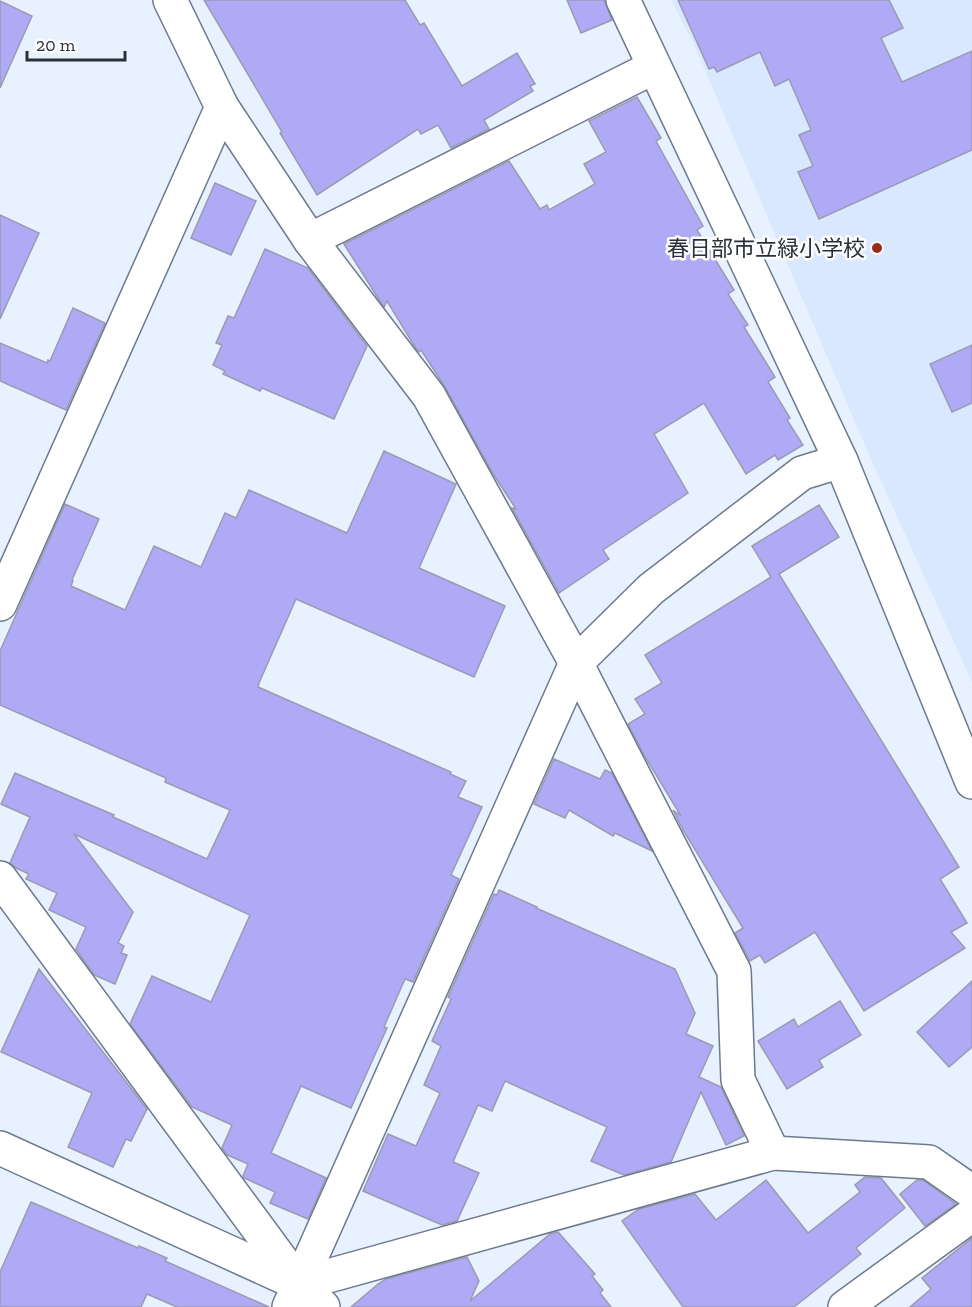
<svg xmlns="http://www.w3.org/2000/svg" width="972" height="1307" font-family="'Zilla Slab','Noto Sans JP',serif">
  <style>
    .built { fill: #d9e8ff }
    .building { fill: #afaaf5; stroke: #9b9ab2; stroke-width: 1.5 }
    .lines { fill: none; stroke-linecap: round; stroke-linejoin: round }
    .minor-casing { stroke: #6d7a8e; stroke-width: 36 }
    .minor { stroke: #fff; stroke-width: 33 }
    .poi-dot { fill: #962c19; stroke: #fdfdfd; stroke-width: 2 }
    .labels { text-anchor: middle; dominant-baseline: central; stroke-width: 5; stroke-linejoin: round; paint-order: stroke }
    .poi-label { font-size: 22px; fill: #2a2f38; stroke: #fdfdfd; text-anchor: end }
  </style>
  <rect width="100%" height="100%" fill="#e8f1fe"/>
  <path class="built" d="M 671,0 L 972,0 L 972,682 L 866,448 L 696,49 Z"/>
  <g class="building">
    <path d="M 204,0 L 405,0 L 420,25 L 424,23 L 462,86 L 517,53 L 535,84 L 530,86 L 533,91 L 484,120 L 489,129 L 451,148 L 438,125 L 421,134 L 418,129 L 317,195 L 280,133 L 282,132 Z"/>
    <path d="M 567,0 L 604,0 L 612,20 L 581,33 Z"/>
    <path d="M 678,0 L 889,0 L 903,28 L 881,38 L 902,82 L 972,51 L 972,150 L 819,219 L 798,172 L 813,166 L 799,135 L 811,130 L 789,79 L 775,86 L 760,52 L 717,72 L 714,67 L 709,69 Z"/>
    <path d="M 0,1 L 32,16 L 0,88 Z"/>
    <path d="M 637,97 L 661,138 L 656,141 L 703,226 L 697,230 L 734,290 L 728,294 L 748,325 L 744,327 L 775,377 L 768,382 L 790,418 L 787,420 L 803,445 L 778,460 L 775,455 L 746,474 L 704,403 L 654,434 L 688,493 L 603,550 L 609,559 L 559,593 L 512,508 L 516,509 L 492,472 L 445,387 L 421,350 L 419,352 L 415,347 L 387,301 L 384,307 L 378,298 L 344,244 L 509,161 L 540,209 L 547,205 L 549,210 L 595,184 L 584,164 L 606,152 L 589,121 Z"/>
    <path d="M 215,183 L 256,201 L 231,255 L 191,238 Z"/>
    <path d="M 0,215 L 39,233 L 0,319 Z"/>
    <path d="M 265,249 L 308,268 L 367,346 L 334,419 L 262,388 L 260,391 L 223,374 L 225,371 L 213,365 L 222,345 L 216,343 L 228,316 L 234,318 Z"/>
    <path d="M 73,308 L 105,323 L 66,410 L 0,381 L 0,343 L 47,363 L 48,360 L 50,361 Z"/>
    <path d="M 972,345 L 972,403 L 952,412 L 930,364 Z"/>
    <path d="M 384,451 L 456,484 L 419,568 L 505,606 L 474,677 L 296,599 L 259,683 L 258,687 L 451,772 L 450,774 L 466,781 L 458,797 L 482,807 L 451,875 L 459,879 L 413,982 L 405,979 L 384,1027 L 387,1028 L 351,1108 L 301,1086 L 271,1153 L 326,1178 L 308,1219 L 270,1203 L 275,1192 L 244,1178 L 243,1176 L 248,1164 L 227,1155 L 222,1148 L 232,1125 L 192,1107 L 130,1024 L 152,976 L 211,1002 L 250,915 L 74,834 L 133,912 L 118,943 L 124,946 L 121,953 L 127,955 L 115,984 L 94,975 L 76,949 L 86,927 L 49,910 L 57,893 L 26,879 L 29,874 L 16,868 L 10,863 L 30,817 L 1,804 L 15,773 L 114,815 L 113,817 L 207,859 L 230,810 L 165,782 L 166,778 L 0,705 L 0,651 L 65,504 L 99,519 L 72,580 L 73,581 L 71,586 L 125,610 L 154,546 L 201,567 L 225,513 L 236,518 L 249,490 L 347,533 Z"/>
    <path d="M 819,505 L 839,537 L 779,574 L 959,867 L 940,879 L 967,923 L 951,932 L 965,948 L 864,1011 L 815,932 L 765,963 L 760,955 L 750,961 L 735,933 L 743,928 L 683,830 L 673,810 L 681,816 L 644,755 L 628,724 L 645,714 L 635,699 L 662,683 L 645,655 L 771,577 L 752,546 Z"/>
    <path d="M 554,759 L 600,779 L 605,770 L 612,773 L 652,851 L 615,833 L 613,836 L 569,810 L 565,818 L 534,804 Z"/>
    <path d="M 499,890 L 537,907 L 536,908 L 675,969 L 695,1013 L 686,1034 L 713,1046 L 699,1077 L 721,1087 L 744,1136 L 726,1145 L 701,1092 L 671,1162 L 624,1175 L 591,1161 L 607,1127 L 505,1081 L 492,1111 L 478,1105 L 453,1162 L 479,1173 L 457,1221 L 442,1225 L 363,1191 L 388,1134 L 416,1146 L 440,1093 L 424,1085 L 441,1046 L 432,1041 L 451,999 L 448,997 L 494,894 L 497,895 Z"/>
    <path d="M 39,969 L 147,1109 L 131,1141 L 126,1139 L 113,1167 L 68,1147 L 92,1093 L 1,1052 Z"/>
    <path d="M 972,981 L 972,1047 L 949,1067 L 917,1032 Z"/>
    <path d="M 840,1001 L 861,1035 L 819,1060 L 823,1067 L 787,1089 L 758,1041 L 794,1019 L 798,1027 Z"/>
    <path d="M 865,1177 L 881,1178 L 905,1208 L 856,1248 L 861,1254 L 794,1307 L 683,1307 L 622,1221 L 639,1209 L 695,1194 L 716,1220 L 766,1180 L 808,1233 L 860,1192 L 855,1185 Z"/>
    <path d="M 917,1180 L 923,1180 L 956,1204 L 925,1226 L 900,1194 Z"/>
    <path d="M 31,1202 L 138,1248 L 139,1246 L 167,1258 L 165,1261 L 269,1307 L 177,1307 L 147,1294 L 141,1307 L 0,1307 L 0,1272 Z"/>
    <path d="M 558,1232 L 595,1274 L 592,1276 L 603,1290 L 600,1293 L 611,1307 L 351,1307 L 378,1284 L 386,1279 L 467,1257 L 479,1281 L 470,1301 L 550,1234 Z"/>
    <path d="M 972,1238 L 972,1307 L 910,1307 L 931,1289 L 922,1278 Z"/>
  </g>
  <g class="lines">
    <g class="minor-casing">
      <g id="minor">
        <path d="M 170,0 L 222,107 L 310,240 L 429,396 L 576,663 L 734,971 L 738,1080 L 773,1153"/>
        <path d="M 623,0 L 841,461 L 972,782"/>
        <path d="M 310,240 L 654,67"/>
        <path d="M 0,604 L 222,107"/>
        <path d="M 0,878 L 299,1284 L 323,1307"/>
        <path d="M 0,1148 L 299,1284 L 773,1153 L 929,1162 L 972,1192"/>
        <path d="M 289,1307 L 576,663 L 651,589 L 802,473 L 841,461"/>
        <path d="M 845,1307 L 972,1215"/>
      </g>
    </g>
    <use href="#minor" class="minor"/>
  </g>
  <circle class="poi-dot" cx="877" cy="248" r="6"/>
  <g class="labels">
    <g class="poi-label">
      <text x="865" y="248">春日部市立緑小学校</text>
    </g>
  </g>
  <path d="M27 51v9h98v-9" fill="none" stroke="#2a2f38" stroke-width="3"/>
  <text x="36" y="51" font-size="18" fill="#2a2f38" stroke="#fdfdfd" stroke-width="4.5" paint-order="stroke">20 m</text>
</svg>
